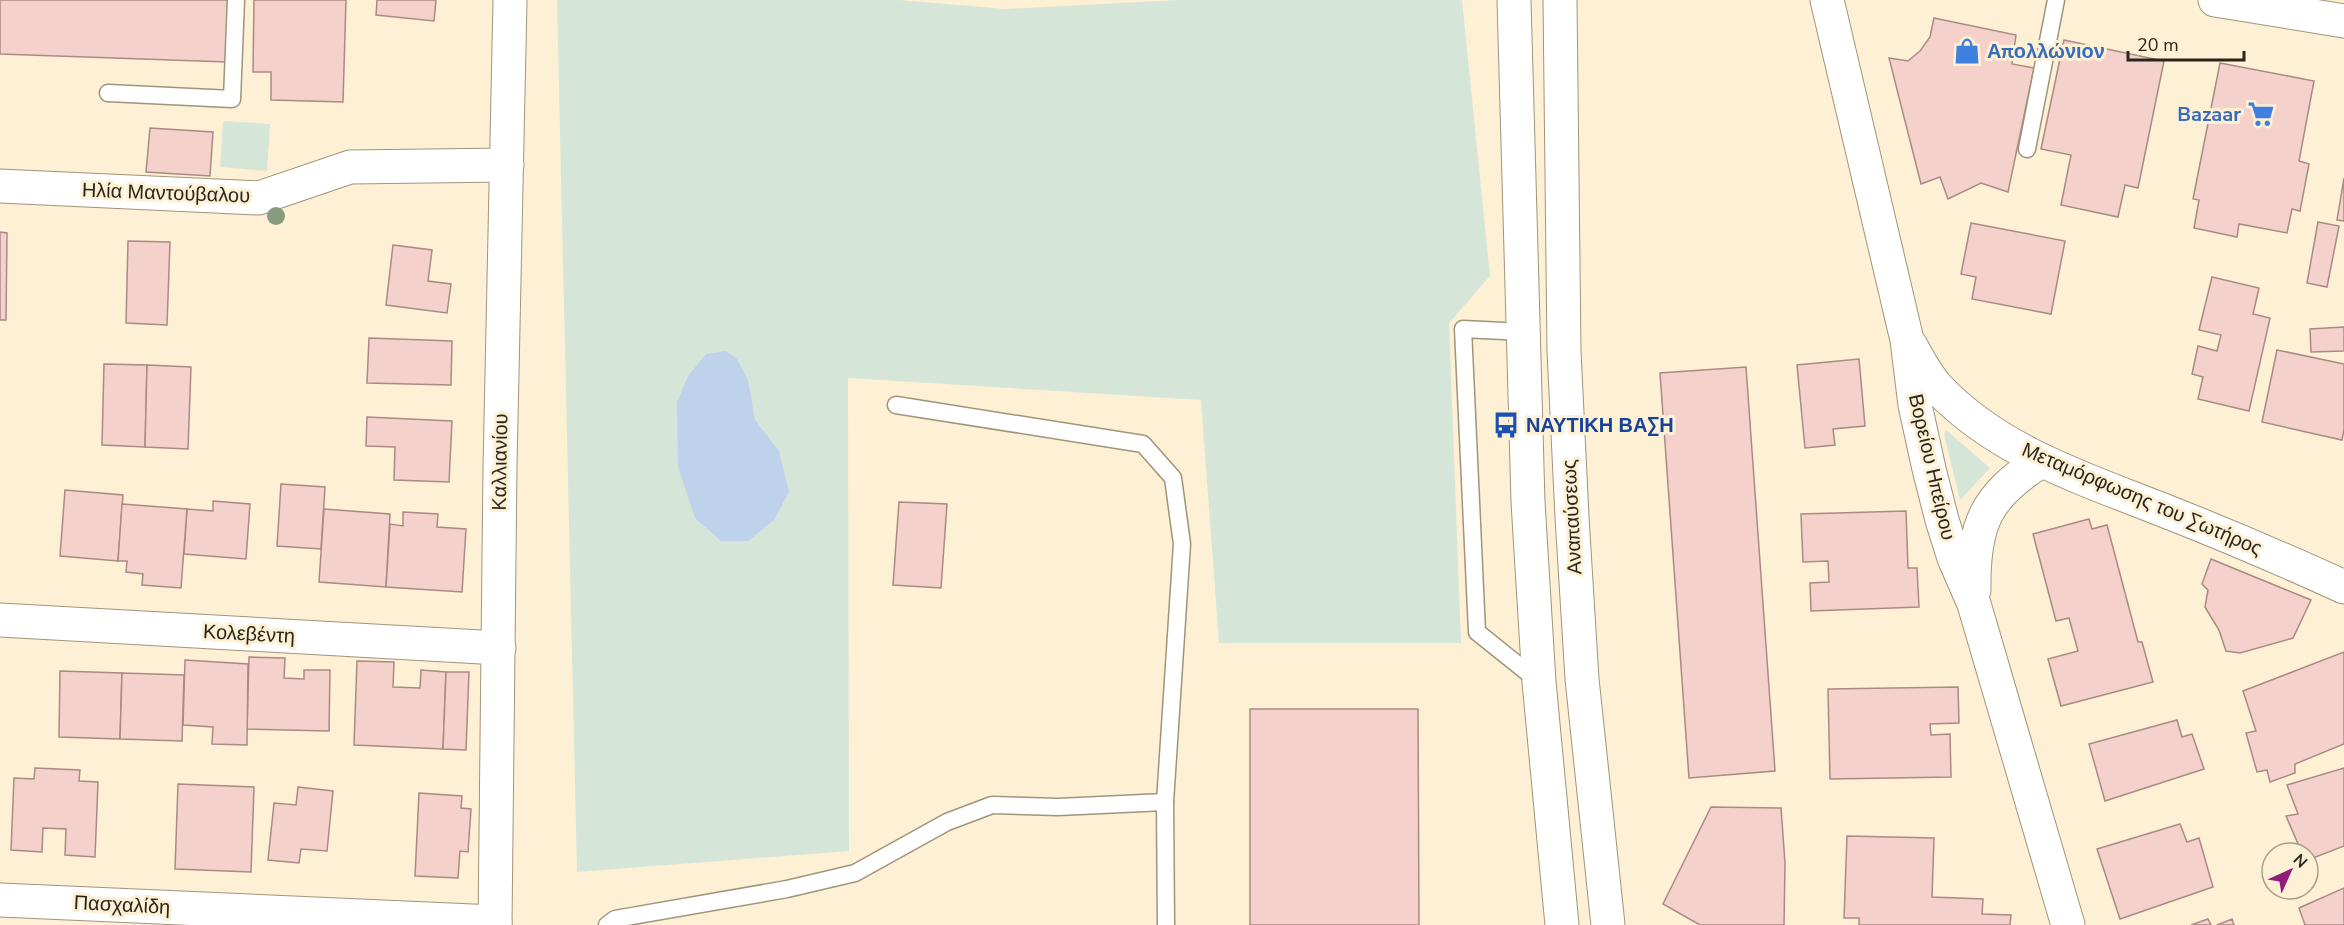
<svg xmlns="http://www.w3.org/2000/svg" width="2344" height="925" font-family="'Nunito Sans',sans-serif">
  <style>
    .green { fill: #d5e6d9 }
    .water { fill: #bfd2eb }
    .building { fill: #f5d1cc; stroke: #aa8a86; stroke-width: 1.5 }
    .lines { fill: none; stroke-linecap: round; stroke-linejoin: round }
    .service-casing { stroke: #a0947b; stroke-width: 19 }
    .minor-casing { stroke: #a0947b; stroke-width: 35 }
    .secondary-casing { stroke: #a0947b; stroke-width: 35 }
    .service { stroke: #fff; stroke-width: 16 }
    .minor { stroke: #fff; stroke-width: 33 }
    .secondary { stroke: #fff; stroke-width: 33 }
    .tree { fill: #889b7e }
    .labels { text-anchor: middle; dominant-baseline: central; stroke-width: 6; stroke-linejoin: round; paint-order: stroke }
    .shop-label { font-size: 20px; font-weight: bold; fill: #366cbe; stroke: #fdf0d4; text-anchor: start }
    .street-label { font-size: 20px; fill: #2b261c; stroke: #fdf0d4 }
    .transit-label { font-size: 20px; font-weight: bold; fill: #164399; stroke: #fdf0d4; text-anchor: start }
  </style>
  <rect width="100%" height="100%" fill="#fdf0d4"/>
  <g class="green">
    <path d="M 557,0 L 899,0 L 1005,9 L 1179,0 L 1462,0 L 1490,276 L 1449,323 L 1461,643 L 1219,643 L 1201,400 L 848,378 L 849,851 L 577,872 Z"/>
    <path d="M 223,121 L 270,124 L 267,171 L 220,167 Z"/>
    <path d="M 1946,430 L 1990,468 L 1960,500 L 1944,434 Z"/>
  </g>
  <path class="water" d="M 726,351 L 737,359 L 748,380 L 755,420 L 779,451 L 789,492 L 774,520 L 748,541 L 721,541 L 695,518 L 678,467 L 677,402 L 688,376 L 706,354 Z"/>
  <g class="building">
    <path d="M 0,0 L 229,0 L 227,62 L 0,54 Z"/>
    <path d="M 254,0 L 346,0 L 343,102 L 271,100 L 271,72 L 253,72 Z"/>
    <path d="M 377,0 L 436,0 L 434,21 L 376,15 Z"/>
    <path d="M 1934,18 L 2016,35 L 2012,64 L 2034,68 L 2008,192 L 1981,183 L 1948,199 L 1940,177 L 1921,184 L 1889,58 L 1908,61 L 1920,51 L 1930,37 Z"/>
    <path d="M 2064,40 L 2164,61 L 2138,188 L 2125,185 L 2118,217 L 2061,205 L 2071,155 L 2041,149 Z"/>
    <path d="M 2220,63 L 2314,81 L 2299,161 L 2309,164 L 2300,211 L 2292,209 L 2287,233 L 2239,224 L 2237,237 L 2194,228 L 2199,200 L 2193,199 Z"/>
    <path d="M 150,128 L 213,132 L 210,176 L 146,172 Z"/>
    <path d="M 2344,178 L 2344,221 L 2337,220 Z"/>
    <path d="M 2318,222 L 2339,226 L 2327,287 L 2307,283 Z"/>
    <path d="M 1971,223 L 2065,241 L 2051,314 L 1972,299 L 1976,277 L 1961,274 Z"/>
    <path d="M 0,232 L 7,233 L 6,320 L 0,320 Z"/>
    <path d="M 128,241 L 170,242 L 167,325 L 126,323 Z"/>
    <path d="M 393,245 L 432,250 L 428,281 L 451,284 L 447,313 L 386,305 Z"/>
    <path d="M 2212,277 L 2259,288 L 2253,314 L 2270,318 L 2249,411 L 2198,399 L 2203,377 L 2192,374 L 2198,346 L 2217,351 L 2221,335 L 2199,330 Z"/>
    <path d="M 2344,327 L 2344,351 L 2311,352 L 2310,329 Z"/>
    <path d="M 369,338 L 452,341 L 451,385 L 367,383 Z"/>
    <path d="M 2277,350 L 2344,364 L 2344,430 L 2342,440 L 2262,422 Z"/>
    <path d="M 1859,359 L 1865,426 L 1833,429 L 1835,445 L 1805,448 L 1797,365 Z"/>
    <path d="M 104,364 L 147,365 L 145,447 L 102,445 Z"/>
    <path d="M 147,365 L 191,367 L 188,449 L 145,447 Z"/>
    <path d="M 1746,367 L 1775,771 L 1689,778 L 1660,373 Z"/>
    <path d="M 367,417 L 452,421 L 449,482 L 394,480 L 395,447 L 366,446 Z"/>
    <path d="M 281,484 L 325,487 L 321,549 L 277,546 Z"/>
    <path d="M 65,490 L 123,495 L 118,561 L 60,556 Z"/>
    <path d="M 213,501 L 250,504 L 246,559 L 184,554 L 187,509 L 213,511 Z"/>
    <path d="M 899,502 L 947,504 L 941,588 L 893,585 Z"/>
    <path d="M 122,504 L 187,509 L 181,588 L 142,585 L 143,574 L 126,572 L 127,561 L 118,561 Z"/>
    <path d="M 324,509 L 390,514 L 386,587 L 319,582 Z"/>
    <path d="M 1906,511 L 1908,568 L 1917,568 L 1919,607 L 1811,611 L 1810,583 L 1829,582 L 1828,561 L 1803,562 L 1801,514 Z"/>
    <path d="M 403,512 L 438,514 L 437,527 L 466,529 L 462,592 L 386,587 L 390,524 L 403,526 Z"/>
    <path d="M 2089,519 L 2092,529 L 2107,525 L 2138,642 L 2142,642 L 2153,682 L 2061,706 L 2048,659 L 2078,651 L 2069,618 L 2056,621 L 2033,534 Z"/>
    <path d="M 2211,559 L 2311,600 L 2293,638 L 2240,653 L 2226,651 L 2219,630 L 2205,607 L 2208,590 L 2202,584 Z"/>
    <path d="M 2344,652 L 2344,744 L 2295,764 L 2295,773 L 2270,782 L 2267,770 L 2257,772 L 2246,733 L 2256,731 L 2243,691 Z"/>
    <path d="M 249,657 L 285,658 L 284,678 L 304,679 L 304,670 L 330,670 L 329,731 L 247,729 Z"/>
    <path d="M 185,660 L 248,664 L 247,745 L 212,744 L 213,727 L 183,725 Z"/>
    <path d="M 357,661 L 394,662 L 393,687 L 420,688 L 421,670 L 446,672 L 443,749 L 354,745 Z"/>
    <path d="M 60,671 L 122,673 L 120,739 L 59,737 Z"/>
    <path d="M 446,672 L 469,672 L 466,750 L 443,749 Z"/>
    <path d="M 122,673 L 184,675 L 182,741 L 120,739 Z"/>
    <path d="M 1958,687 L 1959,723 L 1930,724 L 1931,735 L 1950,734 L 1951,777 L 1830,779 L 1828,689 Z"/>
    <path d="M 1250,709 L 1418,709 L 1419,925 L 1250,925 Z"/>
    <path d="M 2177,720 L 2182,737 L 2192,734 L 2204,769 L 2105,801 L 2089,744 Z"/>
    <path d="M 35,768 L 80,770 L 79,781 L 98,782 L 95,857 L 65,855 L 66,829 L 43,828 L 42,852 L 11,850 L 14,778 L 34,779 Z"/>
    <path d="M 2344,768 L 2344,846 L 2308,860 L 2308,853 L 2302,853 L 2286,816 L 2298,814 L 2287,785 Z"/>
    <path d="M 178,784 L 254,787 L 251,872 L 175,869 Z"/>
    <path d="M 298,787 L 333,791 L 327,851 L 301,849 L 299,863 L 268,860 L 274,803 L 296,805 Z"/>
    <path d="M 419,793 L 462,796 L 461,808 L 471,809 L 468,852 L 460,851 L 458,878 L 415,876 Z"/>
    <path d="M 1711,807 L 1781,808 L 1785,863 L 1784,925 L 1700,925 L 1663,904 Z"/>
    <path d="M 2180,824 L 2187,842 L 2199,838 L 2213,887 L 2120,919 L 2097,849 Z"/>
    <path d="M 1847,836 L 1934,838 L 1932,897 L 1983,899 L 1982,914 L 2011,915 L 2010,925 L 1859,925 L 1859,918 L 1844,918 Z"/>
    <path d="M 2344,888 L 2344,925 L 2305,925 L 2299,908 Z"/>
    <path d="M 2208,919 L 2211,925 L 2191,925 Z"/>
    <path d="M 2232,919 L 2234,925 L 2217,925 Z"/>
  </g>
  <g class="lines">
    <g class="service-casing">
      <g id="service">
        <path d="M 108,93 L 232,99 L 236,0"/>
        <path d="M 2027,149 L 2056,0"/>
        <path d="M 1524,332 L 1463,329 L 1477,632 L 1538,681"/>
        <path d="M 896,405 L 1143,444 L 1173,478 L 1182,544 L 1165,802 L 1166,925"/>
        <path d="M 607,925 L 615,919 L 787,889 L 855,873 L 947,822 L 992,805 L 1058,807 L 1165,802"/>
      </g>
    </g>
    <g class="minor-casing">
      <g id="minor">
        <path d="M 1827,0 L 1907,340 L 1915,405 L 1929,469 L 1942,520 L 1954,558 L 1974,604 L 2068,925"/>
        <path d="M 0,186 L 259,198 L 350,167 L 507,165"/>
        <path d="M 1911,346 C 1919,361 1927,376 1938,388 C 2000,454 2091,481 2173,514 C 2231,537 2287,561 2344,587"/>
        <path d="M 1974,590 C 1973,525 1985,496 2041,461"/>
        <path d="M 0,620 L 499,648"/>
        <path d="M 0,900 L 495,922"/>
        <path d="M 495,925 L 500,467 L 510,0"/>
      </g>
    </g>
    <g class="secondary-casing">
      <g id="secondary">
        <path d="M 1514,0 L 1528,502 L 1539,682 L 1562,925"/>
        <path d="M 1560,0 L 1564,351 L 1572,517 L 1582,679 L 1608,925"/>
        <path d="M 2215,0 L 2344,21"/>
      </g>
    </g>
    <use href="#service" class="service"/>
    <use href="#minor" class="minor"/>
    <use href="#secondary" class="secondary"/>
  </g>
  <circle class="tree" cx="276" cy="216" r="9"/>
  <defs>
    <g id="shop-bare" transform="scale(2.07)"><path d="M-5-2.5h2.3a2.7 3.5 0 0 1 5.4 0H5L5.5 6h-11ZM-1.5-2.5h3a1.5 2.3 0 0 0-3 0Z" fill="#3f7fe0" stroke="#fdf0d4" stroke-width="2.5" paint-order="stroke"/></g>
    <g id="supermarket-bare" transform="scale(2.07)"><path d="M-6-5.5h2.5l.6 2H6L4.5 2H-2.5L-4.4-4H-6ZM-1.5 3.2a1.3 1.3 0 1 0 .1 0ZM3 3.2a1.3 1.3 0 1 0 .1 0Z" fill="#3f7fe0" stroke="#fdf0d4" stroke-width="2.5" paint-order="stroke"/></g>
    <g id="bus-bare" transform="scale(2.07)"><path d="M-5-6H5V4H4V6H2V4H-2V6H-4V4H-5ZM-3.5-4V0h7V-4ZM-3.5 1.2v1.5H-2V1.2ZM2 1.2v1.5H3.5V1.2Z" fill="#1a4fb4" stroke="#fdf0d4" stroke-width="2.5" paint-order="stroke"/></g>
  </defs>
  <g fill-rule="evenodd">
    <use href="#shop-bare" x="1967" y="51"/>
    <use href="#supermarket-bare" x="2261" y="114"/>
    <use href="#bus-bare" x="1506" y="425"/>
  </g>
  <g class="labels">
    <g class="shop-label">
      <text x="1987" y="51">Απολλώνιον</text>
      <text x="2241" y="114" text-anchor="end">Bazaar</text>
    </g>
    <g class="street-label">
      <text transform="translate(166 193) rotate(2)">Ηλία Μαντούβαλου</text>
      <text transform="translate(500 462) rotate(-89)">Καλλιανίου</text>
      <text transform="translate(1932 467) rotate(77)">Βορείου Ηπείρου</text>
      <text transform="translate(2142 499) rotate(23)">Μεταμόρφωσης του Σωτήρος</text>
      <text transform="translate(1572 517) rotate(-93)">Αναπαύσεως</text>
      <text transform="translate(249 634) rotate(3)">Κολεβέντη</text>
      <text transform="translate(122 905) rotate(3)">Πασχαλίδη</text>
    </g>
    <g class="transit-label">
      <text x="1526" y="425">ΝΑΥΤΙΚΗ ΒΑΣΗ</text>
    </g>
  </g>
  <g transform="translate(2290 871) rotate(45)"><circle r="28" fill="#fdf0d4" stroke="#a99f8a" stroke-width="1.5"/>
  <path d="M0-4.5L10 22L0 15L-10 22Z" fill="#8f1b7b"/>
  <text y="-9" font-size="16" font-weight="bold" text-anchor="middle" fill="#2b261c">N</text>
  </g>
  <path d="M2128 51v9h116v-9" fill="none" stroke="#2b261c" stroke-width="3"/>
  <text x="2137" y="51" font-size="18" fill="#2b261c" stroke="#fdf0d4" stroke-width="4.5" paint-order="stroke">20 m</text>
</svg>
